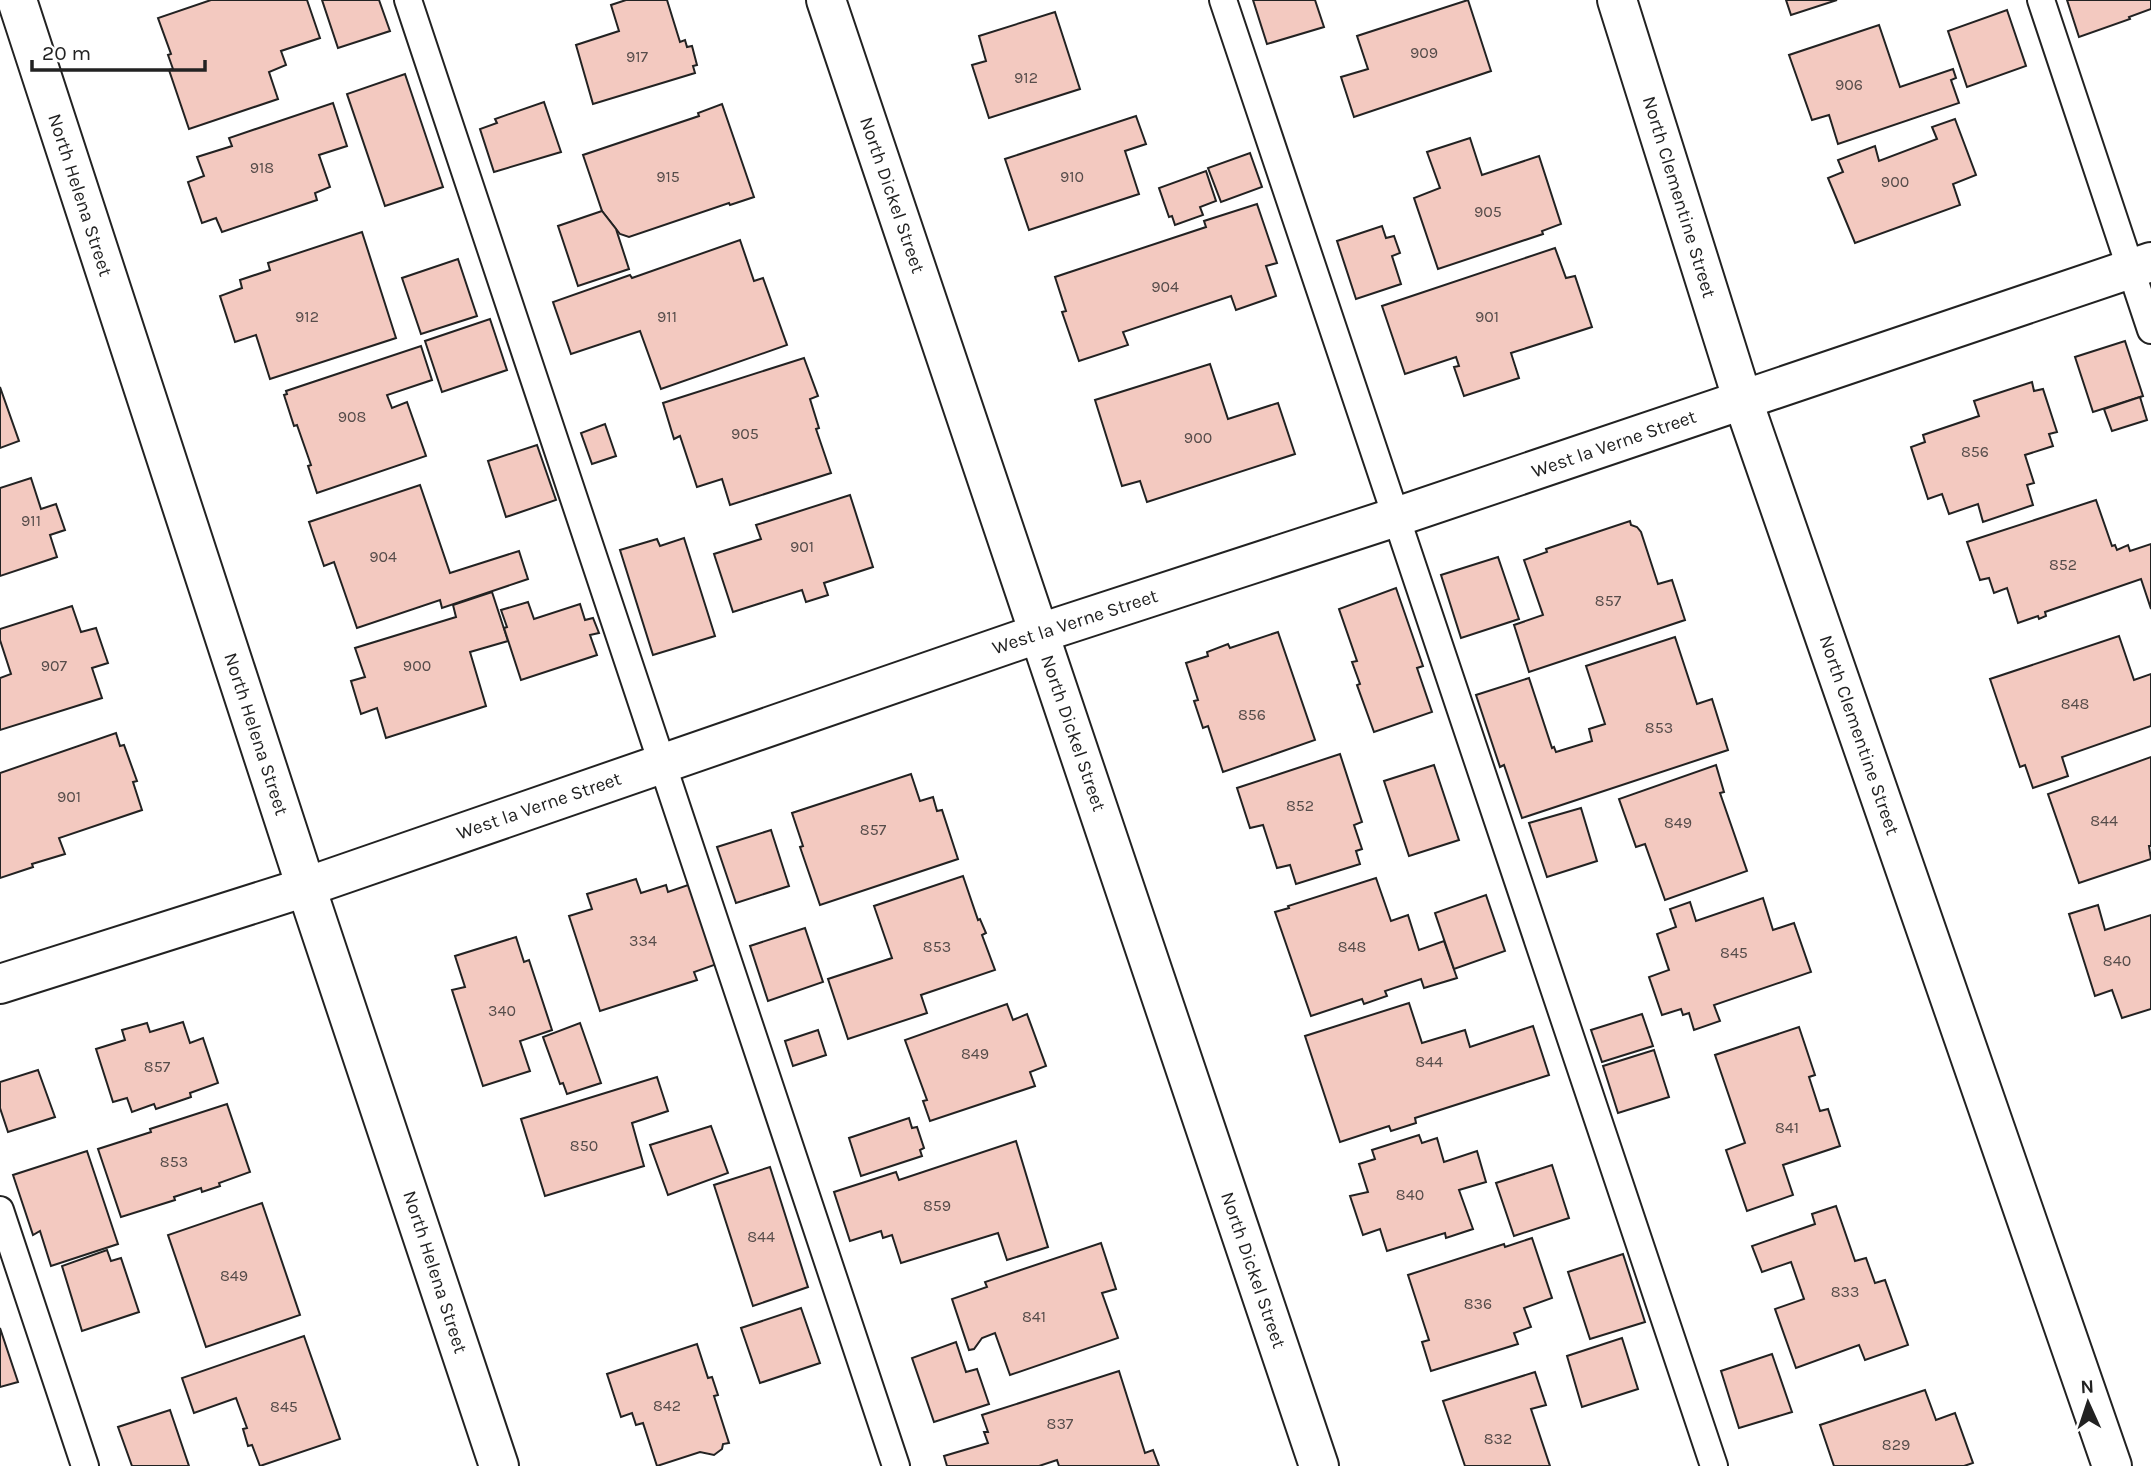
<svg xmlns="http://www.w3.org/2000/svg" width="2151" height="1466" font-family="Karla,sans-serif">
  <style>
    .building { fill: #f3c9c0; stroke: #222; stroke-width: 2 }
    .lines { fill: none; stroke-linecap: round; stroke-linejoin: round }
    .lane-casing { stroke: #222; stroke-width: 30 }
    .street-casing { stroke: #222; stroke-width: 42 }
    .lane { stroke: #fff; stroke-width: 26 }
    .street { stroke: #fff; stroke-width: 38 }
    .labels { text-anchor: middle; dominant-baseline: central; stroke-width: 5; stroke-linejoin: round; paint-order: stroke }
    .number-label { font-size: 16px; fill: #564c4a }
    .street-label { font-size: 19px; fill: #222; stroke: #fff }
  </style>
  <rect width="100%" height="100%" fill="#fff"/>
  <g class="building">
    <path d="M 211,0 L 307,0 L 320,38 L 281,51 L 286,65 L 269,72 L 278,99 L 189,129 L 169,70 L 173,69 L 168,55 L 171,54 L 158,18 Z"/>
    <path d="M 322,0 L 379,0 L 390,31 L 338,48 Z"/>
    <path d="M 626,0 L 667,0 L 680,42 L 685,40 L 687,47 L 692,46 L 697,65 L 693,66 L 695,73 L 593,104 L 576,45 L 619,31 L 611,5 Z"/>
    <path d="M 1253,0 L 1315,0 L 1324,27 L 1267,44 Z"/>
    <path d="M 1468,0 L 1491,71 L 1354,117 L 1341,77 L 1368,69 L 1357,36 Z"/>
    <path d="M 1786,0 L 1837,0 L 1791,15 Z"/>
    <path d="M 2067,0 L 2151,0 L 2151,9 L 2129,17 L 2130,19 L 2079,37 Z"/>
    <path d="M 2007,10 L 2026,66 L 1967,87 L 1948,31 Z"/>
    <path d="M 1055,12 L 1080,89 L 989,118 L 972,65 L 986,61 L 979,36 Z"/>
    <path d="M 1879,25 L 1900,87 L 1953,69 L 1956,78 L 1951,80 L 1959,103 L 1838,144 L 1829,115 L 1812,120 L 1789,55 Z"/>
    <path d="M 405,74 L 443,187 L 385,206 L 347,94 Z"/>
    <path d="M 544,102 L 561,152 L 494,172 L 480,129 L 497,123 L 495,119 Z"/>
    <path d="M 333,103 L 347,146 L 319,155 L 330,187 L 315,193 L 317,200 L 222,232 L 216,218 L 202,223 L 188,182 L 204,176 L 197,157 L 232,146 L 229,138 Z"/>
    <path d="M 722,104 L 754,197 L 730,205 L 729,203 L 629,237 L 620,234 L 602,211 L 583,155 L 699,116 L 698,113 Z"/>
    <path d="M 1136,116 L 1146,144 L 1125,151 L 1139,194 L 1029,230 L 1005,159 Z"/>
    <path d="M 1955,119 L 1976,175 L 1953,184 L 1960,205 L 1855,243 L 1828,178 L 1843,172 L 1838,160 L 1875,146 L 1879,161 L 1937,139 L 1932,127 Z"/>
    <path d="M 1470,138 L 1482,175 L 1539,156 L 1561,224 L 1542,231 L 1543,234 L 1438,269 L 1414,198 L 1440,188 L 1427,152 Z"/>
    <path d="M 1250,153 L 1262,187 L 1221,202 L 1208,168 Z"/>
    <path d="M 1206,171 L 1216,201 L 1200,207 L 1203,215 L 1175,225 L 1172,216 L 1169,217 L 1159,188 Z"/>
    <path d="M 1257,204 L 1277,263 L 1266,266 L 1276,296 L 1236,310 L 1231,296 L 1123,332 L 1128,345 L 1079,361 L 1062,312 L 1066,311 L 1055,277 L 1206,227 L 1204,221 Z"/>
    <path d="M 602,211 L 616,229 L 629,269 L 578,286 L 558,226 Z"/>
    <path d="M 1382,226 L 1386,238 L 1394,236 L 1400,253 L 1392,256 L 1401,284 L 1356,299 L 1337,241 Z"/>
    <path d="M 362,232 L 396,338 L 270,379 L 256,335 L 235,342 L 220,296 L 242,288 L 240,280 L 270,270 L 268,263 Z"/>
    <path d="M 740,240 L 754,281 L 763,278 L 787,345 L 661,389 L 640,331 L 571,354 L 553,302 L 630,275 L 632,278 Z"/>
    <path d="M 1555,248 L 1566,278 L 1575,276 L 1592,327 L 1511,353 L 1519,378 L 1464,396 L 1454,367 L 1459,366 L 1456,357 L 1405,374 L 1382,306 Z"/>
    <path d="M 458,259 L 477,316 L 421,334 L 402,278 Z"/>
    <path d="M 490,319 L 507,370 L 442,392 L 425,341 Z"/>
    <path d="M 2125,341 L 2143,396 L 2093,412 L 2075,357 Z"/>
    <path d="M 421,346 L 432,380 L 387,395 L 392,408 L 407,402 L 426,456 L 317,493 L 308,466 L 311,465 L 297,425 L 294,426 L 284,395 L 287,394 L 286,391 Z"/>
    <path d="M 804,358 L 818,396 L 810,399 L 819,428 L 816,429 L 831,473 L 730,505 L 722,479 L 697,487 L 680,436 L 674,439 L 663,403 Z"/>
    <path d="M 1210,364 L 1228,419 L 1278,403 L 1295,454 L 1147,502 L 1140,481 L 1122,486 L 1095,400 Z"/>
    <path d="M 2032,382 L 2034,391 L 2043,389 L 2057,432 L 2049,434 L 2053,446 L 2025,455 L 2034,483 L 2027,485 L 2033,505 L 1983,522 L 1978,504 L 1949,514 L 1942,494 L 1928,499 L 1911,447 L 1925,442 L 1923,435 L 1979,416 L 1974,401 Z"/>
    <path d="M 0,387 L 19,441 L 0,448 Z"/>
    <path d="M 2140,397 L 2147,420 L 2112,431 L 2104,409 Z"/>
    <path d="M 605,424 L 616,456 L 592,464 L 581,433 Z"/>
    <path d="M 537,445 L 556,500 L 506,517 L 488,461 Z"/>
    <path d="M 31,478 L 41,509 L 56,504 L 65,530 L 50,535 L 57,557 L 0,576 L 0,488 Z"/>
    <path d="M 420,485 L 450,573 L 519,551 L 528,579 L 442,608 L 440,600 L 357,628 L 334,562 L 324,566 L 309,522 Z"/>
    <path d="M 850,495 L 873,567 L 824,583 L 828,595 L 806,602 L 802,590 L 733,612 L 714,554 L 761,539 L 756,525 Z"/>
    <path d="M 2096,500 L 2112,546 L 2115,545 L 2117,550 L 2128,545 L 2130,551 L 2151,544 L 2151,609 L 2141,579 L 2045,612 L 2046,616 L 2039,619 L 2038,616 L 2018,623 L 2007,588 L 1994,593 L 1989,578 L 1980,580 L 1967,542 Z"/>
    <path d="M 1630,521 L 1631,525 L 1637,527 L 1641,532 L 1658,584 L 1672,580 L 1685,620 L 1529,672 L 1514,625 L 1543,615 L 1524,560 L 1547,552 L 1546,549 Z"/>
    <path d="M 684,538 L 715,636 L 653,655 L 620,550 L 657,539 L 660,546 Z"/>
    <path d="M 1498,557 L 1519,619 L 1461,638 L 1441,575 Z"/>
    <path d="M 1396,588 L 1423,666 L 1417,668 L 1432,712 L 1374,732 L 1357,685 L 1360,684 L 1352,662 L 1357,661 L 1339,609 Z"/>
    <path d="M 492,592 L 508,641 L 470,652 L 486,706 L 386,738 L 377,708 L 361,714 L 351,681 L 365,677 L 355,648 L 456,617 L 453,605 Z"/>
    <path d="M 528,602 L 534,619 L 580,604 L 585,620 L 593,618 L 599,633 L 590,635 L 597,655 L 521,680 L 504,628 L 507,627 L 501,610 Z"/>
    <path d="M 72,606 L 81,632 L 96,628 L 108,663 L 92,668 L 102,698 L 0,730 L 0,678 L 11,674 L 0,640 L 0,629 Z"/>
    <path d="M 1278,632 L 1315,740 L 1223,772 L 1208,726 L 1203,728 L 1194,701 L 1198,700 L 1186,663 L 1208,656 L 1207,652 L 1228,644 L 1230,648 Z"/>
    <path d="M 2119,636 L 2134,680 L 2151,674 L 2151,726 L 2062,757 L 2068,776 L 2033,788 L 2025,765 L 2020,767 L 1990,679 Z"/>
    <path d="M 1675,637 L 1697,704 L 1712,699 L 1728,750 L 1522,818 L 1504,765 L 1500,767 L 1476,695 L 1529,678 L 1552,748 L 1554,747 L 1556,752 L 1592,741 L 1589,729 L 1605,724 L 1586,666 Z"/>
    <path d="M 116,733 L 120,746 L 124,745 L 137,781 L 133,782 L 142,810 L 59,838 L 65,854 L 32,864 L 33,867 L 0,878 L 0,773 Z"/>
    <path d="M 1340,754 L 1362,822 L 1354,825 L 1362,849 L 1356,851 L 1360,864 L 1296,884 L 1290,865 L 1277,868 L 1263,825 L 1250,828 L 1237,788 Z"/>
    <path d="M 2151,757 L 2151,846 L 2149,846 L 2151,859 L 2079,883 L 2048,794 Z"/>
    <path d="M 1434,765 L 1459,840 L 1409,856 L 1384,781 Z"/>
    <path d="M 1716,765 L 1724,792 L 1720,793 L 1747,871 L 1665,900 L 1645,844 L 1636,847 L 1619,799 Z"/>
    <path d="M 911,774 L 920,801 L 933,797 L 937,811 L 942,810 L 958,859 L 820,905 L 800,847 L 803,846 L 792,813 Z"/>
    <path d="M 1581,808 L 1597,861 L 1547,877 L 1529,823 Z"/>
    <path d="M 771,830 L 789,886 L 736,903 L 717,847 Z"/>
    <path d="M 963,876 L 978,920 L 980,919 L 986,933 L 982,935 L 995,970 L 921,995 L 927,1013 L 848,1039 L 828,979 L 892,958 L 874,906 Z"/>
    <path d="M 1376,878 L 1391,921 L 1408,915 L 1419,950 L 1444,941 L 1457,978 L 1424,988 L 1421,979 L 1385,991 L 1387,996 L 1364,1004 L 1362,999 L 1311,1016 L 1275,912 L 1289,908 L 1288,906 Z"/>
    <path d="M 636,879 L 641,893 L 666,885 L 668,892 L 691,884 L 717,964 L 694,972 L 697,980 L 600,1011 L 569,916 L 592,909 L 587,894 Z"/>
    <path d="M 1486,895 L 1505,951 L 1454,969 L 1435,913 Z"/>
    <path d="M 1763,898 L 1773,930 L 1794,923 L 1811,972 L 1714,1005 L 1720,1021 L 1694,1030 L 1689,1013 L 1683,1015 L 1681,1009 L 1662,1015 L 1649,977 L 1669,970 L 1657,934 L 1676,927 L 1670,909 L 1690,902 L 1696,921 Z"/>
    <path d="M 2098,905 L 2105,930 L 2151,915 L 2151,1009 L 2122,1018 L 2112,990 L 2095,996 L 2069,914 Z"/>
    <path d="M 805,928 L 823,982 L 768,1001 L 750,946 Z"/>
    <path d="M 516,937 L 524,962 L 529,960 L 552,1030 L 520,1041 L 530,1071 L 483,1086 L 452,990 L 465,987 L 455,956 Z"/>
    <path d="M 1409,1003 L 1422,1043 L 1465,1030 L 1470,1047 L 1533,1026 L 1549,1075 L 1415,1118 L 1416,1123 L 1391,1131 L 1389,1126 L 1340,1142 L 1305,1036 Z"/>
    <path d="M 1007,1004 L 1013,1020 L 1027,1014 L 1046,1066 L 1030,1072 L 1035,1086 L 930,1121 L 923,1101 L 927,1100 L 905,1040 Z"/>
    <path d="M 1642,1014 L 1653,1046 L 1602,1062 L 1591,1030 Z"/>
    <path d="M 183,1022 L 190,1043 L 203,1038 L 218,1083 L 190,1093 L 191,1097 L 156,1109 L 154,1104 L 132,1112 L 127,1098 L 113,1102 L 96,1049 L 125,1040 L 122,1030 L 147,1023 L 150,1032 Z"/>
    <path d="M 580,1023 L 601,1083 L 567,1094 L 563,1083 L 560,1084 L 543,1037 Z"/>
    <path d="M 1799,1027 L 1815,1075 L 1809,1077 L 1820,1111 L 1828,1109 L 1840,1146 L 1783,1165 L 1793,1195 L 1747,1211 L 1726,1150 L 1745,1143 L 1715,1055 Z"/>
    <path d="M 818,1030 L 826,1055 L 793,1066 L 785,1041 Z"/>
    <path d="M 1654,1050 L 1669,1097 L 1618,1113 L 1603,1066 Z"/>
    <path d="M 38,1070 L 55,1117 L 8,1132 L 0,1108 L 0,1082 Z"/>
    <path d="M 657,1077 L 668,1111 L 632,1123 L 644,1166 L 545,1196 L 521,1119 Z"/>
    <path d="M 227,1104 L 250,1172 L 219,1183 L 220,1186 L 202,1192 L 201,1188 L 174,1197 L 175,1200 L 121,1217 L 98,1149 L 151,1132 L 150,1129 Z"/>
    <path d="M 909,1118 L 912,1128 L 917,1127 L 924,1148 L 920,1150 L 922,1156 L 861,1176 L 849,1138 Z"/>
    <path d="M 711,1126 L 728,1173 L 668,1195 L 650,1145 Z"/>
    <path d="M 1419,1135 L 1422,1143 L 1437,1138 L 1444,1162 L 1477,1151 L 1486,1182 L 1459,1190 L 1473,1229 L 1446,1238 L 1445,1233 L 1387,1251 L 1380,1229 L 1363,1235 L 1350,1196 L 1368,1192 L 1359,1164 L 1375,1159 L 1372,1150 Z"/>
    <path d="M 1016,1141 L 1048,1247 L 1007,1260 L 998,1233 L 901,1263 L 892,1235 L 883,1238 L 881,1231 L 850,1241 L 834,1192 L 896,1172 L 899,1180 Z"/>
    <path d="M 87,1151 L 118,1244 L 51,1266 L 40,1231 L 33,1235 L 13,1175 Z"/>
    <path d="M 1552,1165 L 1569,1218 L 1514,1236 L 1496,1183 Z"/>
    <path d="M 770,1167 L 808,1287 L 753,1306 L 714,1185 Z"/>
    <path d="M 262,1203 L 300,1315 L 206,1347 L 168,1235 Z"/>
    <path d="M 1836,1206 L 1855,1261 L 1866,1258 L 1875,1283 L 1885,1280 L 1908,1345 L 1865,1360 L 1859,1345 L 1796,1368 L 1775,1309 L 1804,1299 L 1791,1262 L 1762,1272 L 1752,1246 L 1815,1224 L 1812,1214 Z"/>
    <path d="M 1532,1238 L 1552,1298 L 1524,1308 L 1531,1327 L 1514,1333 L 1518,1344 L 1431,1371 L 1422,1342 L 1429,1340 L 1408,1275 L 1504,1244 L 1505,1247 Z"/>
    <path d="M 1101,1243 L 1116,1289 L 1102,1293 L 1118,1338 L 1010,1375 L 995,1333 L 982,1338 L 974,1349 L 969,1350 L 952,1299 L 987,1287 L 985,1282 Z"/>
    <path d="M 107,1250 L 111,1261 L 121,1258 L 139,1312 L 82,1331 L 62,1266 Z"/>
    <path d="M 1623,1254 L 1645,1322 L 1590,1339 L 1568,1272 Z"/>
    <path d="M 801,1308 L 820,1363 L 760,1383 L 741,1328 Z"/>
    <path d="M 0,1328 L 18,1382 L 0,1387 Z"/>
    <path d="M 304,1336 L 340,1439 L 260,1466 L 252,1445 L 248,1446 L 243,1429 L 247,1428 L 236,1398 L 194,1413 L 182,1378 Z"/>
    <path d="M 1622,1338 L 1638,1389 L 1582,1407 L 1567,1356 Z"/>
    <path d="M 956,1342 L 966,1372 L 977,1369 L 989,1404 L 934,1422 L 912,1358 Z"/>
    <path d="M 697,1344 L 708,1378 L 712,1377 L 718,1395 L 714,1396 L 729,1443 L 723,1444 L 722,1449 L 714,1455 L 700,1452 L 657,1466 L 643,1423 L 636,1425 L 632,1413 L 621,1417 L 607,1374 Z"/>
    <path d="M 1772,1354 L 1792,1412 L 1739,1428 L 1721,1371 Z"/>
    <path d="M 1119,1371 L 1145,1453 L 1153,1450 L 1159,1466 L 1059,1466 L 1057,1460 L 1039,1466 L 947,1466 L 944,1456 L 988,1443 L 984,1432 L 988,1432 L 982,1415 Z"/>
    <path d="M 1535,1372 L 1546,1405 L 1531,1409 L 1550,1466 L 1465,1466 L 1443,1401 Z"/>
    <path d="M 1925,1390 L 1936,1420 L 1955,1413 L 1973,1463 L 1964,1466 L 1834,1466 L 1820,1425 Z"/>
    <path d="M 170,1410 L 189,1466 L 132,1466 L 118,1427 Z"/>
  </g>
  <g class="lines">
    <g class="lane-casing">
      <g id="lane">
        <path d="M 408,0 L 896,1466"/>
        <path d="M 1223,0 L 1714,1466"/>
        <path d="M 2041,0 L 2151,330"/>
        <path d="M 0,1210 L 85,1466"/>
      </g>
    </g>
    <g class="street-casing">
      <g id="street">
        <path d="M 17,0 L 306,887 L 499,1466"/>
        <path d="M 826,0 L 1319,1466"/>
        <path d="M 1617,0 L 1743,401 L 2112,1466"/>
        <path d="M 0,984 L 306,887 L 1040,633 L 1396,517 L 2151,262"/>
      </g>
    </g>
    <use href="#lane" class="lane"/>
    <use href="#street" class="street"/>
  </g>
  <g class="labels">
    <g class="number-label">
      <text x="1424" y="52">909</text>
      <text x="637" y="56">917</text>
      <text x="1026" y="77">912</text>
      <text x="1849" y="84">906</text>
      <text x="262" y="167">918</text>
      <text x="668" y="176">915</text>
      <text x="1072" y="176">910</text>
      <text x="1895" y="181">900</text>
      <text x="1488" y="211">905</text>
      <text x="1165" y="286">904</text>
      <text x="307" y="316">912</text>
      <text x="667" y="316">911</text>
      <text x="1487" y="316">901</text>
      <text x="352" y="416">908</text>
      <text x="745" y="433">905</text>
      <text x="1198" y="437">900</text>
      <text x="1975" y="451">856</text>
      <text x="31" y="520">911</text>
      <text x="802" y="546">901</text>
      <text x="383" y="556">904</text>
      <text x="2063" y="564">852</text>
      <text x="1608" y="600">857</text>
      <text x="54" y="665">907</text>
      <text x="417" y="665">900</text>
      <text x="2075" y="703">848</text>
      <text x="1252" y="714">856</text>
      <text x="1659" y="727">853</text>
      <text x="69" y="796">901</text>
      <text x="1300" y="805">852</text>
      <text x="2104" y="820">844</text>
      <text x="1678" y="822">849</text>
      <text x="873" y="829">857</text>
      <text x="643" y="940">334</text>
      <text x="937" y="946">853</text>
      <text x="1352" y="946">848</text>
      <text x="1734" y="952">845</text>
      <text x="2117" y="960">840</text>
      <text x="502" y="1010">340</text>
      <text x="975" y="1053">849</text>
      <text x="1429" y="1061">844</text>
      <text x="157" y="1066">857</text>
      <text x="1787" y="1127">841</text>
      <text x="584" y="1145">850</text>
      <text x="174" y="1161">853</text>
      <text x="1410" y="1194">840</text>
      <text x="937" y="1205">859</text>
      <text x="761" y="1236">844</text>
      <text x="234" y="1275">849</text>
      <text x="1845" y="1291">833</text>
      <text x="1478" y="1303">836</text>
      <text x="1034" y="1316">841</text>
      <text x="667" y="1405">842</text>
      <text x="284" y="1406">845</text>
      <text x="1060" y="1423">837</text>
      <text x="1498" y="1438">832</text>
      <text x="1896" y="1444">829</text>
    </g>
    <g class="street-label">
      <text transform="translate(80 195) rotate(72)">North Helena Street</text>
      <text transform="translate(892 195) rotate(71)">North Dickel Street</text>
      <text transform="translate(1679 197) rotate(73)">North Clementine Street</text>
      <text transform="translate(1614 444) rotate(-19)">West la Verne Street</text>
      <text transform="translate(1075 622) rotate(-18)">West la Verne Street</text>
      <text transform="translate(1073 733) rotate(71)">North Dickel Street</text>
      <text transform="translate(256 734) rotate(72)">North Helena Street</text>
      <text transform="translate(1859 735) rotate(71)">North Clementine Street</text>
      <text transform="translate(539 806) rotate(-19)">West la Verne Street</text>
      <text transform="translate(1253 1270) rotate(71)">North Dickel Street</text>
      <text transform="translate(435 1272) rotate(72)">North Helena Street</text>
    </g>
  </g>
  <g transform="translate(2088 1403) rotate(357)" stroke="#ffffff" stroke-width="5" paint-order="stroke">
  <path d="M0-5L12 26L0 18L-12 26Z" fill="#222222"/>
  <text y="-10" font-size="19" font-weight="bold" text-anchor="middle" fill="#222222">N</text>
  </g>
  <path d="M32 60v10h173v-10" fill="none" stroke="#222222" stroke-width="3.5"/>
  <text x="42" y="60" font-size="21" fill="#222222" stroke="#ffffff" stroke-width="5" paint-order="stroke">20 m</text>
</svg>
